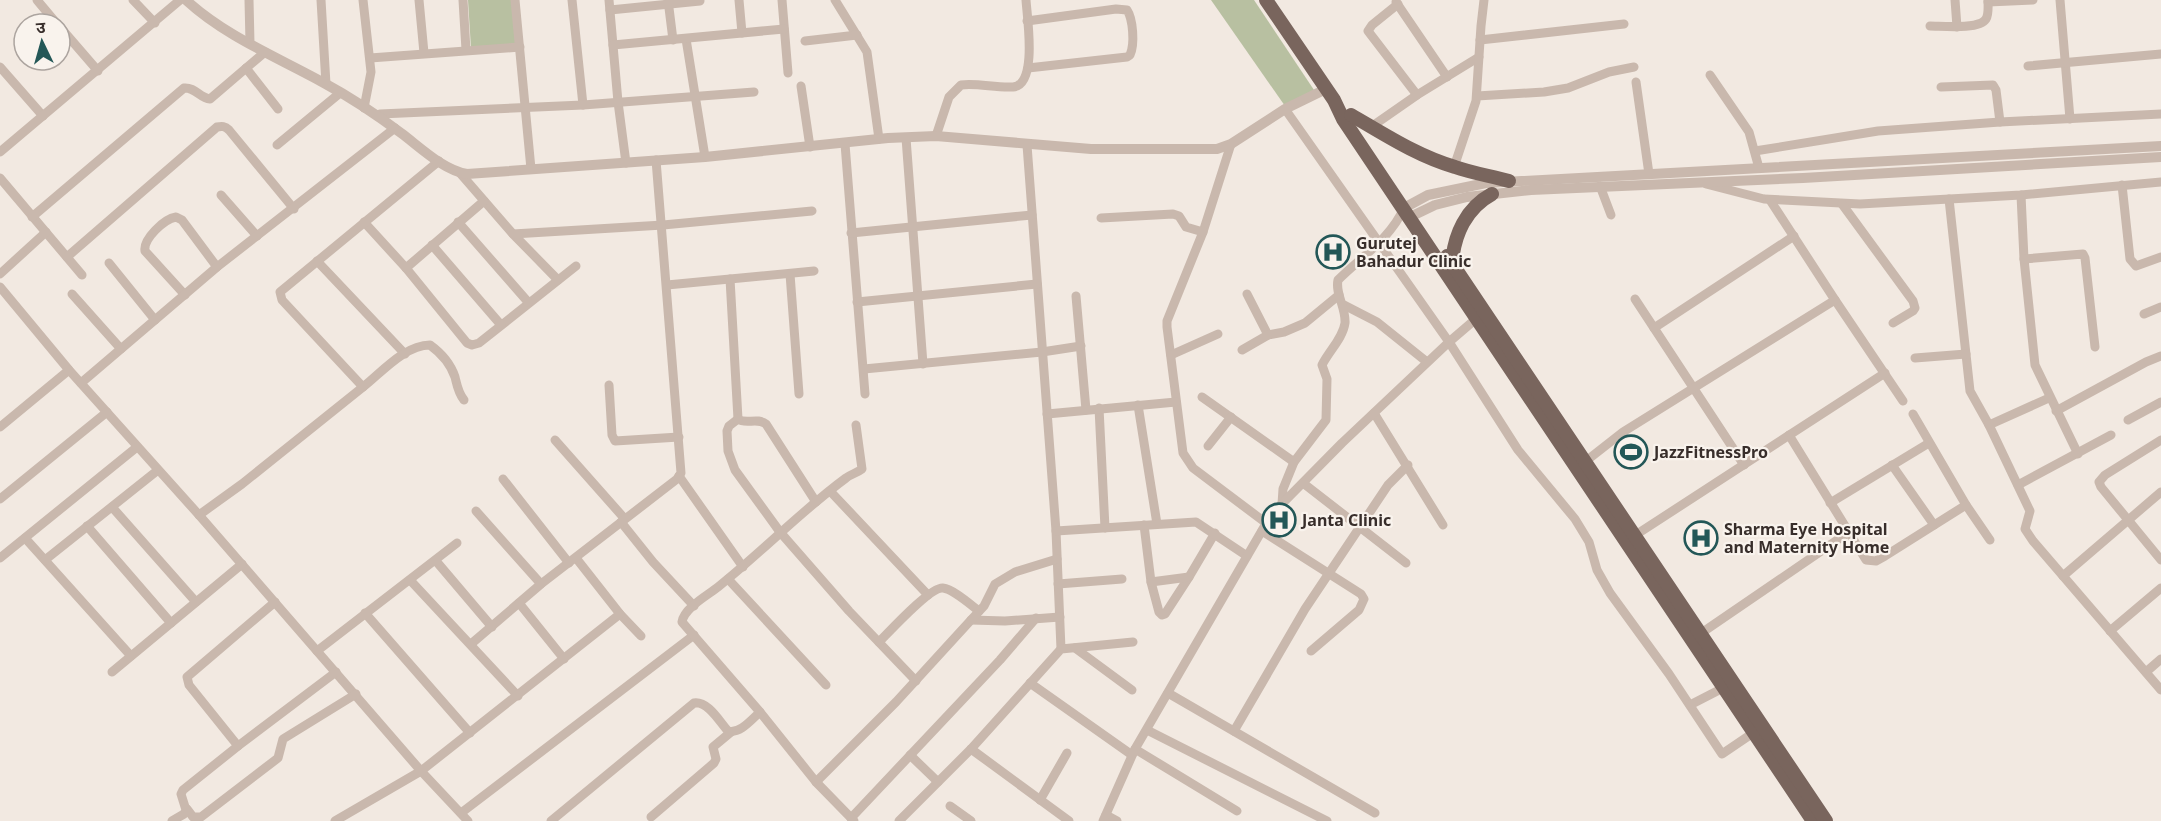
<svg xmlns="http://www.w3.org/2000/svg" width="2161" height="821" font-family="'Noto Sans','Noto Sans Devanagari',sans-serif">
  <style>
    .green { fill: #b8c0a1 }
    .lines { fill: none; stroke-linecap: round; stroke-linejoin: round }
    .minor { stroke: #c9b8ad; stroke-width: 9 }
    .tertiary { stroke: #c9b8ad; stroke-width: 10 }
    .primary { stroke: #79655d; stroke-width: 14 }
    .labels { text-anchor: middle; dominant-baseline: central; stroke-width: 4.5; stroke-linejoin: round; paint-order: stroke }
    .poi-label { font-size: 16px; font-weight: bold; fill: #382e2b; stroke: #f9f3ed; text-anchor: start }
  </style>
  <rect width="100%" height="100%" fill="#f2e9e1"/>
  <g class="green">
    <path d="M 468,0 L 515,0 L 519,45 L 471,48 Z"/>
    <path d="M 1211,0 L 1254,0 L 1314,90 L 1285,106 Z"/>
  </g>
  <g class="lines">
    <g class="minor">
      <path d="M 37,0 L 57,24"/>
      <path d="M 133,0 L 155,23"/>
      <path d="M 249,0 L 250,43"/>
      <path d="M 321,0 L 326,84"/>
      <path d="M 363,0 L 371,72 L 364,108"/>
      <path d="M 419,0 L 424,53"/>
      <path d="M 463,0 L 466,50"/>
      <path d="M 515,0 L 531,169"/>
      <path d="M 572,0 L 583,105"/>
      <path d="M 609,0 L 618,102 L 626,163"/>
      <path d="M 668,0 L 673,40"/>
      <path d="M 739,0 L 742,33"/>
      <path d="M 782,0 L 788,73"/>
      <path d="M 835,0 L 867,52 L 879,139"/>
      <path d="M 1955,0 L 1957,27"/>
      <path d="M 2060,0 L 2070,119"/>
      <path d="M 1396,2 L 1447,77"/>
      <path d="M 1988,2 L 2033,0"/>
      <path d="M 1398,4 L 1372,25 L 1368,31 L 1417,95"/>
      <path d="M 610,10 L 700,1"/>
      <path d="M 1027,21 L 1116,9 L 1127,10 C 1133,19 1135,44 1130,55 L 1127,57 L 1028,68"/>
      <path d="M 1930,26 C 1942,26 1979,30 1986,19 C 1989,14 1988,6 1988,0"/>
      <path d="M 60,27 L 98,71"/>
      <path d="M 686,39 L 705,157"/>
      <path d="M 1480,40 L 1624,24"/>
      <path d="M 805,41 L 857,35"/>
      <path d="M 613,45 L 784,29"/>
      <path d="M 370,58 L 520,47"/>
      <path d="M 2028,66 L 2161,54"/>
      <path d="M 0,67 L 43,116"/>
      <path d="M 246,68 L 278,109"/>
      <path d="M 1710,75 L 1749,132 L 1759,168"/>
      <path d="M 1636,82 L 1649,174"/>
      <path d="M 801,86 L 810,147"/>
      <path d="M 1941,87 L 1993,85 L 1996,90 L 2000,122"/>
      <path d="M 1477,96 L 1544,92 L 1568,88 L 1609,72 L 1634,67"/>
      <path d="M 1285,109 L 1449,342 L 1518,450 L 1575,519 L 1589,542 L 1597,570 L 1610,593 L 1669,674 L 1722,754 L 1753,733"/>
      <path d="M 377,116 L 380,114 L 583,105 L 754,92"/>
      <path d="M 1371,127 L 1417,95 L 1479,57"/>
      <path d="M 936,136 L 949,97 L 961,85 C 978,83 995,88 1013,87 C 1038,85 1027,17 1026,0"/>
      <path d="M 906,138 L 923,364"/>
      <path d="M 845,144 L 865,394"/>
      <path d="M 1231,144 L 1203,232 L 1167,321 L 1167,327 L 1183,453 L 1193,468 L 1266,523"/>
      <path d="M 277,145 L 340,93"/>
      <path d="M 1027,145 L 1056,531 L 1061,649"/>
      <path d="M 1755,151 L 1878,131 L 2000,122 L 2161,114"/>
      <path d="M 0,152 L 180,0"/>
      <path d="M 1454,167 L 1476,101 L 1481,26 L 1484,0"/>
      <path d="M 460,173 L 513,234 L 558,280"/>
      <path d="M 0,178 L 82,275"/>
      <path d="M 1706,184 L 1764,199 L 1860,204 L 2021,195 L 2161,182"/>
      <path d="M 2122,185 L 2130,259 L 2136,266 L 2161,257"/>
      <path d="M 1600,186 L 1611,215"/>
      <path d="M 221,195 L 257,236"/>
      <path d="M 2021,195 L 2024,259 L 2035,365 L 2078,454"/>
      <path d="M 1949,199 L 1970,391 L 1989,425 L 2030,511 L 2025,529 L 2033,541 L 2161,690"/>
      <path d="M 1770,200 L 1835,300 L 1903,401"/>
      <path d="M 1842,204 L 1913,301 L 1915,308 L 1913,311 L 1893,323"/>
      <path d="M 32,217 L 184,88 C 195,87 200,98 210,99 L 265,52"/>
      <path d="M 1101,218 L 1173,214 L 1179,216 L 1186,227 L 1203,232"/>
      <path d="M 364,222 L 406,268 L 467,343 L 472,345 L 479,343 L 576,266"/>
      <path d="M 458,222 L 528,302"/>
      <path d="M 851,233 L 1032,215"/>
      <path d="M 513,234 L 663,225 L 812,211"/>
      <path d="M 432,245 L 501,325"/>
      <path d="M 67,257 L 217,127 C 222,126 225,126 229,130 L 294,209"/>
      <path d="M 2024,259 L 2083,254 L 2085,258 L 2095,347"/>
      <path d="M 317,261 L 405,354"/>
      <path d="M 109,263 L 155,320"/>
      <path d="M 406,268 L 484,201"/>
      <path d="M 0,274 L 46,232"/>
      <path d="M 790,274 L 799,394"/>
      <path d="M 730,279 L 738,419 C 746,425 757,417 766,424 L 816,502"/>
      <path d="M 667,285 L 814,271"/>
      <path d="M 0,287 L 69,370 L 199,515 L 421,771 L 468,821"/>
      <path d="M 72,294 L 121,349"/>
      <path d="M 1247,294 L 1268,335"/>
      <path d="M 185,295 L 145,251 C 143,239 164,219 176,217 L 182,220 L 217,267"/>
      <path d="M 1076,296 L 1086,410"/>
      <path d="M 1635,299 L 1744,465"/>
      <path d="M 857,302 L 1037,284"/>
      <path d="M 1344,305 L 1377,322 L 1427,362"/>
      <path d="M 2144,314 L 2161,307"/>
      <path d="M 1654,328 L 1794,236"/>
      <path d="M 1242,350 L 1268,335 L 1284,332 L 1305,323 L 1339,295"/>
      <path d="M 1171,355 L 1218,334"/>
      <path d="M 1915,358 L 1966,354"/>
      <path d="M 864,369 L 1042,352 L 1081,346"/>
      <path d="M 81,383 L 217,267 L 395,128"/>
      <path d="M 609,385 L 612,435 L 615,441 L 679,437"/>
      <path d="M 363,387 C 382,372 405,345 430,345 C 441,353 451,365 455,377 C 457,385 458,393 464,400"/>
      <path d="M 1202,397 L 1294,462"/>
      <path d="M 1138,405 L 1157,524"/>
      <path d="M 1099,408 L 1105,528"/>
      <path d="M 2056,411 L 2146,362 L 2161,356"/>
      <path d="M 1374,413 L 1443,525"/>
      <path d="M 1047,414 L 1176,402"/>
      <path d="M 1913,414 L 1966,505 L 1990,540"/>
      <path d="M 738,419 L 729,426 L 727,431 L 728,451 L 735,470 L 780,532 L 849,611 L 916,681"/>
      <path d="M 2128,420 L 2161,402"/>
      <path d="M 1989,425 L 2049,398"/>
      <path d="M 0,427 L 69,370"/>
      <path d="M 1789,435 L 1866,560 L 1876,561 L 1885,556 L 1966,505"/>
      <path d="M 555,440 L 624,518"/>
      <path d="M 2161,440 L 2105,475 L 2099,482 L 2101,487 L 2161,560"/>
      <path d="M 1208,446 L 1231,417"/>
      <path d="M 1586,461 L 1623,432 L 1835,300"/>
      <path d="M 1892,465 L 1934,525"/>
      <path d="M 679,476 L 743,567"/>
      <path d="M 503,479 L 569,563"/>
      <path d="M 1303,483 L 1406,563"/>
      <path d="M 2018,485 L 2111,435"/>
      <path d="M 830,491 L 928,595"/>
      <path d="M 0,499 L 107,412"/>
      <path d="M 1830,503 L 1929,443"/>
      <path d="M 1282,504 L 1283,489 L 1294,462 L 1326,420 L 1327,379 L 1322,365 C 1329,351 1343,338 1345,323 C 1346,307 1335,294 1338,280 C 1361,257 1390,239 1404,208"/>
      <path d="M 112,507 L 196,602"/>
      <path d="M 476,511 L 541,584"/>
      <path d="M 199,515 L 242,484 L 363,387 L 282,300 L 280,292 L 439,161"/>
      <path d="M 621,522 L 653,562 L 694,606"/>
      <path d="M 1144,525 L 1151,582 L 1159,612 L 1162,615 L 1165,614 L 1189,577 L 1215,533"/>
      <path d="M 87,526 L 171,623"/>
      <path d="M 1056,531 L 1196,522 L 1247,556"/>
      <path d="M 1262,531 L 1361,594 L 1364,599 L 1359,610 L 1311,651"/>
      <path d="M 1634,536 L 1885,373"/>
      <path d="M 25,538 L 131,656"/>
      <path d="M 0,558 L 137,447"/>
      <path d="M 576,558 L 620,614 L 641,636"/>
      <path d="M 45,560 L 158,470"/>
      <path d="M 436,561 L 492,627"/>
      <path d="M 2063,576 L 2161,492"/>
      <path d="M 728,579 L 826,685"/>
      <path d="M 410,580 L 518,696"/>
      <path d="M 1151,582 L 1189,577"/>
      <path d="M 1058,584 L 1122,579"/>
      <path d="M 519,603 L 564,659"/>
      <path d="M 365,613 L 470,733"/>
      <path d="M 971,620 L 1005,621 L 1060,617"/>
      <path d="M 2110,631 L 2161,588"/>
      <path d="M 1697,636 L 1849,532"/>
      <path d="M 879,642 C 889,632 931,586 943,588 C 953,589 971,605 979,611"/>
      <path d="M 471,644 L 541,584 L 677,479 L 681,473 L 656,160"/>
      <path d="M 1075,648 L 1132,690"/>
      <path d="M 317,651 L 457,543"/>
      <path d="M 112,672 L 242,564"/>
      <path d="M 2146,672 L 2161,659"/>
      <path d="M 1030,683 L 1132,755"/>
      <path d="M 1168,693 L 1375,813"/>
      <path d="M 1690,705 L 1723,688"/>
      <path d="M 1147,730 L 1327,821"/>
      <path d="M 1234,731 L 1305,609 L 1388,485 L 1408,465"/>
      <path d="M 238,746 L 189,685 L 187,677 L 275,602"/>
      <path d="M 971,749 L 1069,821"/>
      <path d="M 1135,749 L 1237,811"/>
      <path d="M 910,755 L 938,782"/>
      <path d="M 816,782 L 896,702 L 971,620 L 984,606 L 995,584 L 1015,572 L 1057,559"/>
      <path d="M 1040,800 L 1067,753"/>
      <path d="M 950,806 L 971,821"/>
      <path d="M 187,809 L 193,817 L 201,817 L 278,758 L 283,739 L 356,694"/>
      <path d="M 461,813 L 694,635"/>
      <path d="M 1106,815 L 1117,821"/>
      <path d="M 651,817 L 714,763 L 716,759 L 713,747 L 731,732"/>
      <path d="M 851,818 L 1000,660 L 1036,618"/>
      <path d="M 172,821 L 184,814 L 186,810 L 181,794 L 183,790 L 238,746 L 336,672"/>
      <path d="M 335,821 L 421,771 L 620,614"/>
      <path d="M 551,821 L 694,703 C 708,701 719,721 728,731 C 740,734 751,720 760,712"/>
      <path d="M 854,821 L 816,782 L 760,712 L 682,622 C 684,608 708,595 718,587 C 762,552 801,511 846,478 C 851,474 857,473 862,469 L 856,425"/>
      <path d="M 899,821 L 971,749 L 1061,649 L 1133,642"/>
      <path d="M 1103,821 L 1135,749 L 1271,515 L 1342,443 L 1449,342 L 1477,318"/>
    </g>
    <g class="tertiary">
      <path d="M 186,0 C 225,36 277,57 324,83 C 350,97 377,115 401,133 C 420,147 443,170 467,174 L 705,157 L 888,138 L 936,136 L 1091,149 L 1217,149 L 1231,144 L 1285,109 L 1326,89"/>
      <path d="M 1404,208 L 1428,195 L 1486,183 L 2161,146"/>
      <path d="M 1410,217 L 1435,205 L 1467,197 L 1531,190 L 1803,178 L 2161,157"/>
    </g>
    <g class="primary">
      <path d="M 1266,0 L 1334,100 L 1343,119 L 1813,821"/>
      <path d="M 1351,115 C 1384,134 1417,156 1455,167 C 1472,173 1491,176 1509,181"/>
      <path d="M 1447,256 L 1826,821"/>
      <path d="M 1452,263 C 1454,235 1466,208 1492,194"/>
    </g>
  </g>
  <defs>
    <g id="hospital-ring" transform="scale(1.725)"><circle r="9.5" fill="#f9f3ed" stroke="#235757" stroke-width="1.5"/><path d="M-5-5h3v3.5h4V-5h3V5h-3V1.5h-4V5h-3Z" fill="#235757"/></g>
    <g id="stadium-ring" transform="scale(1.725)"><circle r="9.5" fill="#f9f3ed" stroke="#235757" stroke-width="1.5"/><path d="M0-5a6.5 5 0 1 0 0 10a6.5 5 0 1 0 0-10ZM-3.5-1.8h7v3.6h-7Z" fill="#235757"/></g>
  </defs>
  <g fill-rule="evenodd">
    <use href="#hospital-ring" x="1333" y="252"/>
    <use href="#stadium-ring" x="1631" y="452"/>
    <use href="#hospital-ring" x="1279" y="520"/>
    <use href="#hospital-ring" x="1701" y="538"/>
  </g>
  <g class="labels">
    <g class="poi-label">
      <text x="1356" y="243">Gurutej<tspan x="1356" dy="18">Bahadur Clinic</tspan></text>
      <text x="1654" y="452">JazzFitnessPro</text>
      <text x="1302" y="520">Janta Clinic</text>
      <text x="1724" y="529">Sharma Eye Hospital<tspan x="1724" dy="18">and Maternity Home</tspan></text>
    </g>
  </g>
  <g transform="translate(42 42) rotate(355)"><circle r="28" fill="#f9f3ed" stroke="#aca49f" stroke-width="1.5"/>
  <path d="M0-4.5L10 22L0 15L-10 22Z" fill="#235757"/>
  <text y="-9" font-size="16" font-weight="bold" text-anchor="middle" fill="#382e2b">उ</text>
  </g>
</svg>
